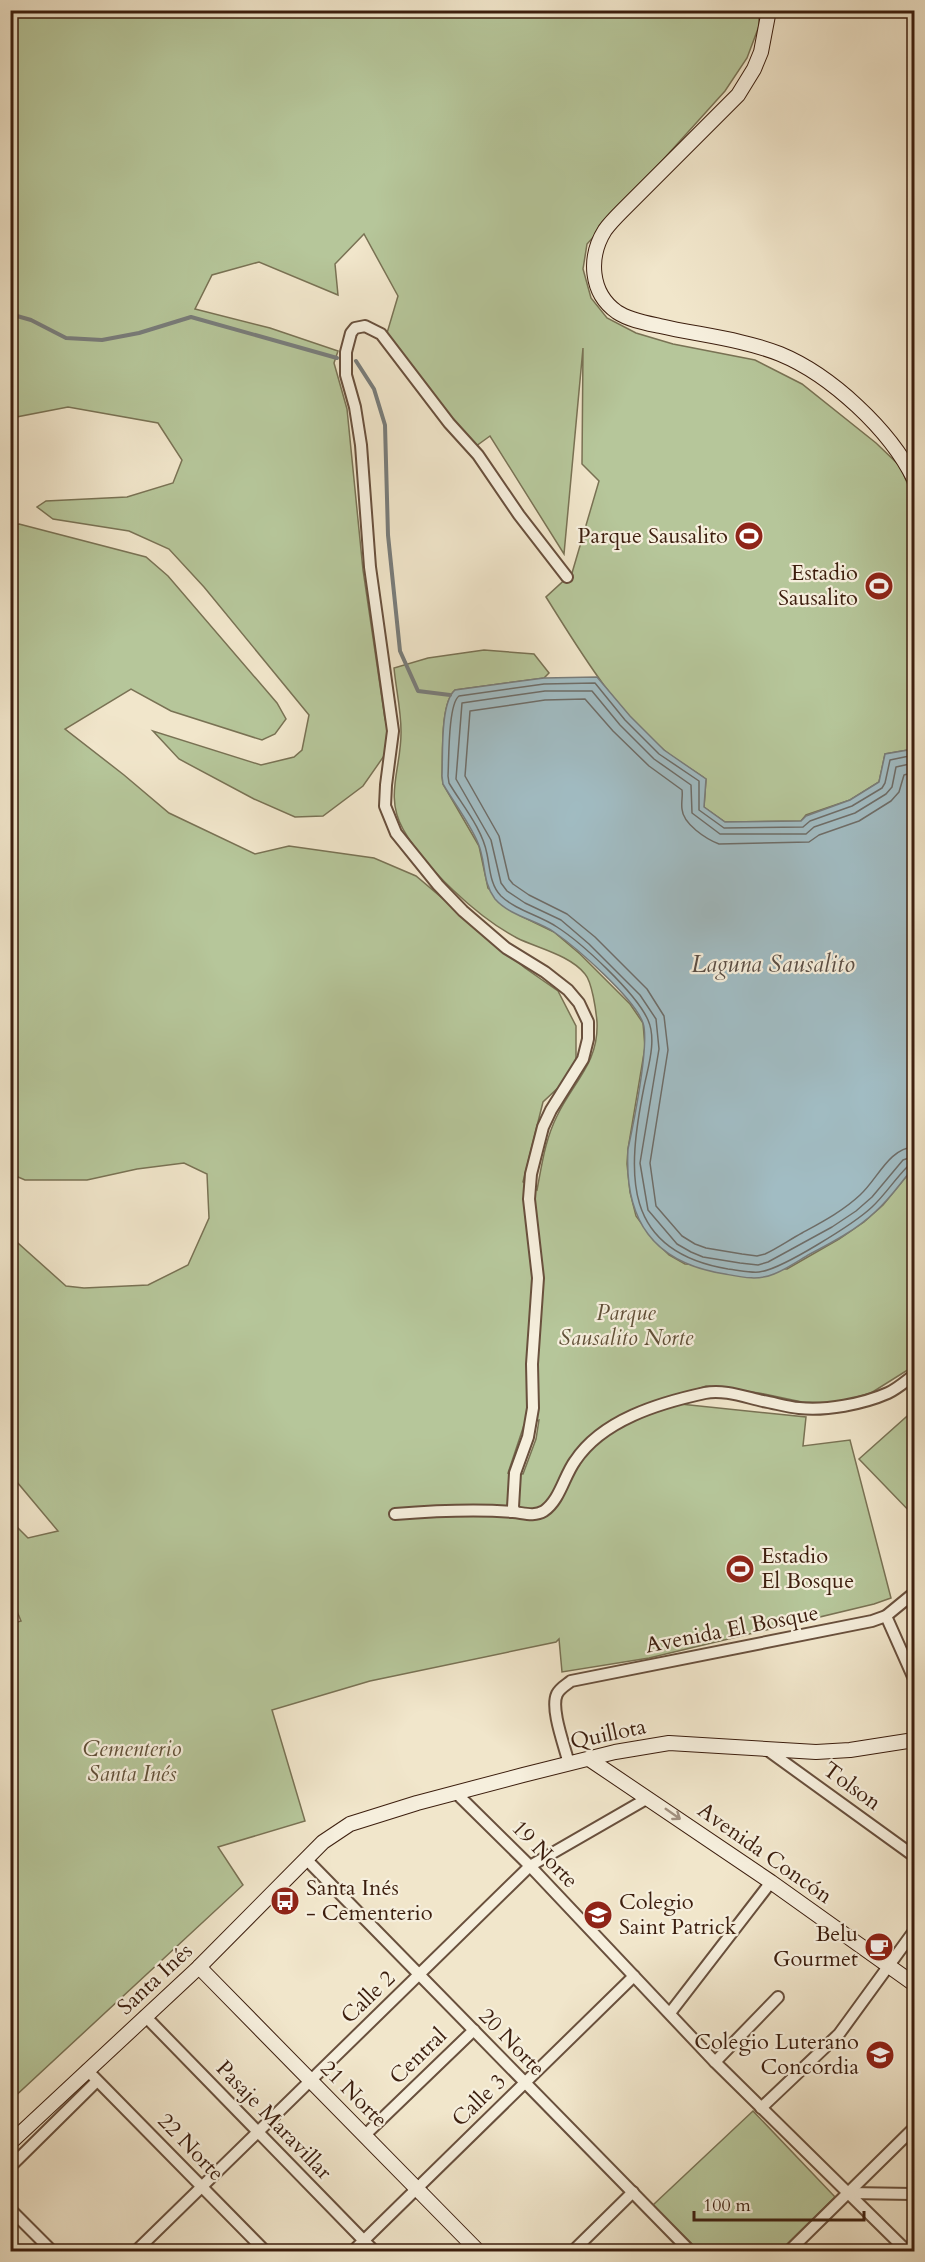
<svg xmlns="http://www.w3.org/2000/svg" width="925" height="2262" font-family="Cardo,serif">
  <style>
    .green { fill: #b6c69a; stroke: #797254; stroke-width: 1.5; fill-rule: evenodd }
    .water { fill: #a1bcc3; stroke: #797d7b; stroke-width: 1.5 }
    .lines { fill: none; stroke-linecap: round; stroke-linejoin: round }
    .shore { stroke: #6e6d68; stroke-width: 1.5 }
    .stream { stroke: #797d7b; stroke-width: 4 }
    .street-casing { stroke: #69503d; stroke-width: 14 }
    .secondary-casing { stroke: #3c1e0e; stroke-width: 16 }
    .street { stroke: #f6efdd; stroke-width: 10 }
    .secondary { stroke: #f6efdd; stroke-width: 14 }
    .oneway { stroke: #a29180 }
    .labels { text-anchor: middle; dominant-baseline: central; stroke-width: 4.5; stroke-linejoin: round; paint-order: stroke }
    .poi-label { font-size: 22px; fill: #3c1e0e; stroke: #f6efdd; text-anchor: end }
    .park-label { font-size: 22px; font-style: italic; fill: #615038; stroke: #f6efdd }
    .street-label { font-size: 22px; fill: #3c1e0e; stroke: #f6efdd }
    .water-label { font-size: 24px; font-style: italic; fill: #5a4d44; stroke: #f6efdd }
  </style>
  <rect width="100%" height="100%" fill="#f1e6cb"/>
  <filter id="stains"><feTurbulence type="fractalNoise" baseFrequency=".00333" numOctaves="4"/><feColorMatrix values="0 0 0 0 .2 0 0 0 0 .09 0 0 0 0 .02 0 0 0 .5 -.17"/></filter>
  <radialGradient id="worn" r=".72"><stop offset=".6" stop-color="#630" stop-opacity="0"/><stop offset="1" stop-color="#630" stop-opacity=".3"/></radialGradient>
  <g class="green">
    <path d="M 11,11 L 759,11 L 759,26 L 747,58 L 725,91 L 587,244 L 583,269 L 591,298 L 607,318 L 636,333 L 673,344 L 755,360 L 802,384 L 876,443 L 900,466 L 914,499 L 914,749 L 885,754 L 879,782 L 850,800 L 806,815 L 801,821 L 725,822 L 704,807 L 706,779 C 692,769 677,761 664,750 C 614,709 580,651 546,597 L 572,573 L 599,481 L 582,464 L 583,348 L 564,554 L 490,436 L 472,449 L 441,404 L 387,333 L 398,296 L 364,234 L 335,264 L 338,295 L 259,262 L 212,275 L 195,309 L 270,328 L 338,351 L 334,363 L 347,409 L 363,570 L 385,719 L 393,743 L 363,786 L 323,816 L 295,817 L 254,799 L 179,759 L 153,731 L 261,765 L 294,757 L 302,750 L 309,715 L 204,587 L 169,549 L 129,531 L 53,519 L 37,507 L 46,501 L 127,497 L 173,483 L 182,460 L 158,423 L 68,407 L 11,418 Z"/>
    <path d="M 19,524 L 146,557 L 168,576 L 277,703 L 286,719 L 275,734 L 262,740 L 171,711 L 131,689 L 65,729 L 124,775 L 169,813 L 255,854 L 289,846 L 374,858 L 416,876 L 525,968 L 558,991 L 576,1026 L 576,1071 L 543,1102 L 523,1182 L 537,1190 C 542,1164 545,1140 557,1116 C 573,1082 599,1063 597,1022 C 596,1010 592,982 585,974 C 570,955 537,948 517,938 C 477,917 425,868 403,829 C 384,796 402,766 401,731 C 401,710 396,689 394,668 L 428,658 L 484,650 L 534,654 L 549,673 L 544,678 L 455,690 C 440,703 443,755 442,776 L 443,784 L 479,846 L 488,888 L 519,915 L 554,932 L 580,954 L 630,1004 L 643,1023 L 645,1047 L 628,1149 L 627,1164 L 630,1192 L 636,1216 L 653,1239 L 669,1255 L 685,1264 L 787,1269 L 839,1239 L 864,1222 L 883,1205 L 914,1167 L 914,1366 L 871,1393 L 836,1403 L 802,1402 L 759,1393 L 706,1386 L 661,1402 L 806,1417 L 803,1446 L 850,1440 L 891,1598 L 874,1604 L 649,1658 L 562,1672 L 559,1639 L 556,1642 L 370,1681 L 272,1710 L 305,1821 L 218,1847 L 243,1885 L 11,2100 L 10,1624 L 21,1621 L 11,1597 L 11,1521 L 28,1538 L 58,1531 L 17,1482 L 11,1465 L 10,1236 L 66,1286 L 84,1288 L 148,1285 L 188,1265 L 209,1218 L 207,1174 L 184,1163 L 137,1169 L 87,1180 L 25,1180 L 11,1174 L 11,526 ZM 539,1420 L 536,1439 L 523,1474 L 508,1473 L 524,1425 Z"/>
    <path d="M 914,1410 L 914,1516 L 859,1459 Z"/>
    <path d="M 753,2111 L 835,2197 L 780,2251 L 699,2251 L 653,2205 Z"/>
  </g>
  <path class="water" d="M 597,677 L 630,716 L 664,750 L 706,779 L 704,807 L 725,822 L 801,821 L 806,816 L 850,800 L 879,782 L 885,754 L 914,749 L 914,1167 C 901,1182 890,1199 875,1212 C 856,1230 833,1242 810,1254 C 798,1261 787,1269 774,1274 C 758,1281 741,1277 725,1274 C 653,1263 624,1220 628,1149 C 633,1126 650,1043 643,1023 C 634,998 577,948 554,932 C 536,920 510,916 495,899 C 482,882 486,861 478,843 C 469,822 454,803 443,784 L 442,776 C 443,755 440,703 455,690 L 544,678 Z"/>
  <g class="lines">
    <g class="shore">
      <path d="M 914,755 L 890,760 L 885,783 L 882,788 L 852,806 L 810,821 L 803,827 L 724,828 L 699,810 L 699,781 L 659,754 L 625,720 L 595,683 L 544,684 L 459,696 C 448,704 449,760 448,776 L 449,783 C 462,805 482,828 487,854 C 490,868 490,885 501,896 C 517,911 539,915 557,927 C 582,943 636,993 648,1020 C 657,1040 648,1067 644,1087 C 627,1173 621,1251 728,1269 C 738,1270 750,1273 759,1272 C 781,1270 855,1223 872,1207 C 885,1195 895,1179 908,1166 L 914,1164"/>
      <path d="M 914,763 L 896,767 L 892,787 L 886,794 L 855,813 L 814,827 L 806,834 L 720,834 L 692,813 L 691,785 L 654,759 L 620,725 L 592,691 L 545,691 L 462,703 L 456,779 L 491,840 L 501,883 L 507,891 L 525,903 L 561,920 L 589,944 L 640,995 L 656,1019 L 659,1049 L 640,1163 L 648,1210 L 677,1244 L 691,1252 L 703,1257 L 740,1263 L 758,1265 L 768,1262 L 832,1227 L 856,1211 L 872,1197 L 903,1160 L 914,1156"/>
      <path d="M 914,772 L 904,775 L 899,792 L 891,801 L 859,821 L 819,835 L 809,842 L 719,844 C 706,839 683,824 682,809 C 681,802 683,796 682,790 L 649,766 L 613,731 L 585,699 L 545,700 L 470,711 L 465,776 L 499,836 L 509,879 L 513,884 L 529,895 L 567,914 L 595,937 L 647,989 L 664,1016 L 668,1050 L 650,1163 L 656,1206 L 682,1236 L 695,1244 L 706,1248 L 742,1254 L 757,1256 L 765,1254 C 778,1248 789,1240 802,1233 C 822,1222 843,1211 860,1195 C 877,1180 889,1148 914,1147"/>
    </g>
    <g class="stream">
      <path d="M 10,314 L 31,320 L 66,338 L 102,340 L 139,333 L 191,317 L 337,358"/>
      <path d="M 356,361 L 374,389 L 385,425 L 388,535 L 400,651 L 418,691 L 450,695"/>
    </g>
    <g class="street-casing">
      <g id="street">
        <path d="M 515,1512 L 513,1507 L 515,1473 L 528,1437 L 533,1408 L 532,1364 L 538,1278 L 529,1199 L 531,1174 L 543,1127 L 551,1110 L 583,1059 L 588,1039 L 588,1022 L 579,1003 L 568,990 L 545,972 L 506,948 L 463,911 L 438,885 L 396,833 L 385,806 L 386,785 L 393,731 L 370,567 L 361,445 L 355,407 L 346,375 L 346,352 L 351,333 L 355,328 L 365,326 L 381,334 L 449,423 L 478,455 L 519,515 L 567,577"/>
        <path d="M 395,1514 C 434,1511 474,1509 513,1512 C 524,1513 534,1517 544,1511 C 560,1500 564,1476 575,1461 C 602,1420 659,1403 705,1393 C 723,1389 745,1397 763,1401 C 775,1403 787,1407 799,1408 C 826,1411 863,1404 888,1393 C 897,1389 906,1381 914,1375"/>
        <path d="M 886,1616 L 914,1679"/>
        <path d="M 766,1749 L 914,1856"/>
        <path d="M 569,1764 C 565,1747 550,1709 557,1694 C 560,1688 566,1685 571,1681 L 872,1621 L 886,1616 L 914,1593"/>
        <path d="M 456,1793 L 530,1866 L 715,2062 L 908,2252"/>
        <path d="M 306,1859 L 691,2252"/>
        <path d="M 670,2013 L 771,1882"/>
        <path d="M 145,2016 L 375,2252"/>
        <path d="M 715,2062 L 778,1997"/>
        <path d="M 87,2070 L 266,2252"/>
        <path d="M 761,2108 L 839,2034 L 914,1931"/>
        <path d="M 365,2135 L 474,2030"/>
        <path d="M 10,2167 L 97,2081"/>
        <path d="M 848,2193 L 914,2194"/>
        <path d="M 10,2209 L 53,2252"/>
        <path d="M 135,2252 L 530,1866 L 648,1798"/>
        <path d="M 352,2252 L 634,1976"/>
        <path d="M 572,2252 L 633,2192"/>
        <path d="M 788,2252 L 914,2128"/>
      </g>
    </g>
    <g class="secondary-casing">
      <g id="secondary">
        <path d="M 769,10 L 761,52 L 754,69 L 738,95 L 623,210 C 617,216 610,223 605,230 C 588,257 590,293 617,312 C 629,320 646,323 660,326 C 699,335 742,339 780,354 C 831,375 890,430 914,479"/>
        <path d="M 589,1759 L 771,1882 L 914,1984"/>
        <path d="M 199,1967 L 479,2252"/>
        <path d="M 10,2143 L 199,1967 L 323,1842 L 350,1824 L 417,1803 L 523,1775 L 615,1752 L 669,1743 L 816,1752 L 850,1750 L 914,1740"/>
      </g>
    </g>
    <use href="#street" class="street"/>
    <use href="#secondary" class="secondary"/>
  </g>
  <defs><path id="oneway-shaft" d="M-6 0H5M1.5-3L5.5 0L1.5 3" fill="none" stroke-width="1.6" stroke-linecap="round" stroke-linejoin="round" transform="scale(1.5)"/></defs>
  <use class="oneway" href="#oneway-shaft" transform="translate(673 1814) rotate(35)"/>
  <defs>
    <g id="stadium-disc" transform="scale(1.5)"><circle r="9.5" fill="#8f2418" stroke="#f6efdd"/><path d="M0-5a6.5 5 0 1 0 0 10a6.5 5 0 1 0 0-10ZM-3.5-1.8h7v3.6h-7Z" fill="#fff"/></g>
    <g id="bus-disc" transform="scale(1.5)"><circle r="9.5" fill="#8f2418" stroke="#f6efdd"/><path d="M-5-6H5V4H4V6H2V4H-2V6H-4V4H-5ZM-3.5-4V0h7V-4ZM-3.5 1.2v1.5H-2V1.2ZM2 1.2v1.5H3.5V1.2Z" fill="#fff"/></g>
    <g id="school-disc" transform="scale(1.5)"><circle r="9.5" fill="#8f2418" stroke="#f6efdd"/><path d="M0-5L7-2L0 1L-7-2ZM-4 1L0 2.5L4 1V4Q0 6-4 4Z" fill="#fff"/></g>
    <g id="cafe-disc" transform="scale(1.5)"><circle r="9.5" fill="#8f2418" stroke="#f6efdd"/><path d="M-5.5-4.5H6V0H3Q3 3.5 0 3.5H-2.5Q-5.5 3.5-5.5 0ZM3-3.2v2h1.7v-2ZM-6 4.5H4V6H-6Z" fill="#fff"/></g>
  </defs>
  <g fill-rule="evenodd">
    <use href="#stadium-disc" x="749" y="536"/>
    <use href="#stadium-disc" x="879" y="586"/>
    <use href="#stadium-disc" x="740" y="1569"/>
    <use href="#bus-disc" x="285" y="1901"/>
    <use href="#school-disc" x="598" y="1915"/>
    <use href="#cafe-disc" x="879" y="1947"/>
    <use href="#school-disc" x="880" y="2055"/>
  </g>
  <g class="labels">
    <g class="poi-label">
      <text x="728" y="536">Parque Sausalito</text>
      <text x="858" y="573">Estadio<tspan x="858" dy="25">Sausalito</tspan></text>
      <text x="761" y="1556" text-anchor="start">Estadio<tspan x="761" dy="25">El Bosque</tspan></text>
      <text x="306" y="1888" text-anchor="start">Santa Inés<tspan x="306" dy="25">- Cementerio</tspan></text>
      <text x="619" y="1902" text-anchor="start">Colegio<tspan x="619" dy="25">Saint Patrick</tspan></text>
      <text x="858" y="1934">Belu<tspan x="858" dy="25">Gourmet</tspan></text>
      <text x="859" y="2042">Colegio Luterano<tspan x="859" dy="25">Concordia</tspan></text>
    </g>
    <g class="park-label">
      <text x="626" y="1313">Parque<tspan x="626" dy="25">Sausalito Norte</tspan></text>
      <text x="132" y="1749">Cementerio<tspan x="132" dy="25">Santa Inés</tspan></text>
    </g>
    <g class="street-label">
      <text transform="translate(732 1629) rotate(-11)">Avenida El Bosque</text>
      <text transform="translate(608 1734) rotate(-12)">Quillota</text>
      <text transform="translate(852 1786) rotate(36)">Tolson</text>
      <text transform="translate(765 1853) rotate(35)">Avenida Concón</text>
      <text transform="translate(545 1854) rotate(46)">19 Norte</text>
      <text transform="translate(155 1979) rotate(-43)">Santa Inés</text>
      <text transform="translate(368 1997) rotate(-44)">Calle 2</text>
      <text transform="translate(512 2042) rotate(46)">20 Norte</text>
      <text transform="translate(418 2056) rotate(-44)">Central</text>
      <text transform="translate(354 2094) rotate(45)">21 Norte</text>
      <text transform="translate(479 2100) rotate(-44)">Calle 3</text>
      <text transform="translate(274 2120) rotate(46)">Pasaje Maravillar</text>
      <text transform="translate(191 2147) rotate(46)">22 Norte</text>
    </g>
    <g class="water-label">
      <text x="773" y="964">Laguna Sausalito</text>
    </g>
  </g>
  <rect width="925" height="2262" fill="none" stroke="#f1e6cb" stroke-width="36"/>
  <rect x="12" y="12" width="901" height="2238" fill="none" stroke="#3c1e0e" stroke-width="3"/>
  <rect x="18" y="18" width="889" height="2226" fill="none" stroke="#3c1e0e" stroke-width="1.5"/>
  <path d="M694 2211v9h170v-9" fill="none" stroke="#3c1e0e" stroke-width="3"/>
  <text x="703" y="2211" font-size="18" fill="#3c1e0e" stroke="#f6efdd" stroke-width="4.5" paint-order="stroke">100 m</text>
  <rect width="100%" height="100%" filter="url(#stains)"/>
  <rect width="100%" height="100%" fill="url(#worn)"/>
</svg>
